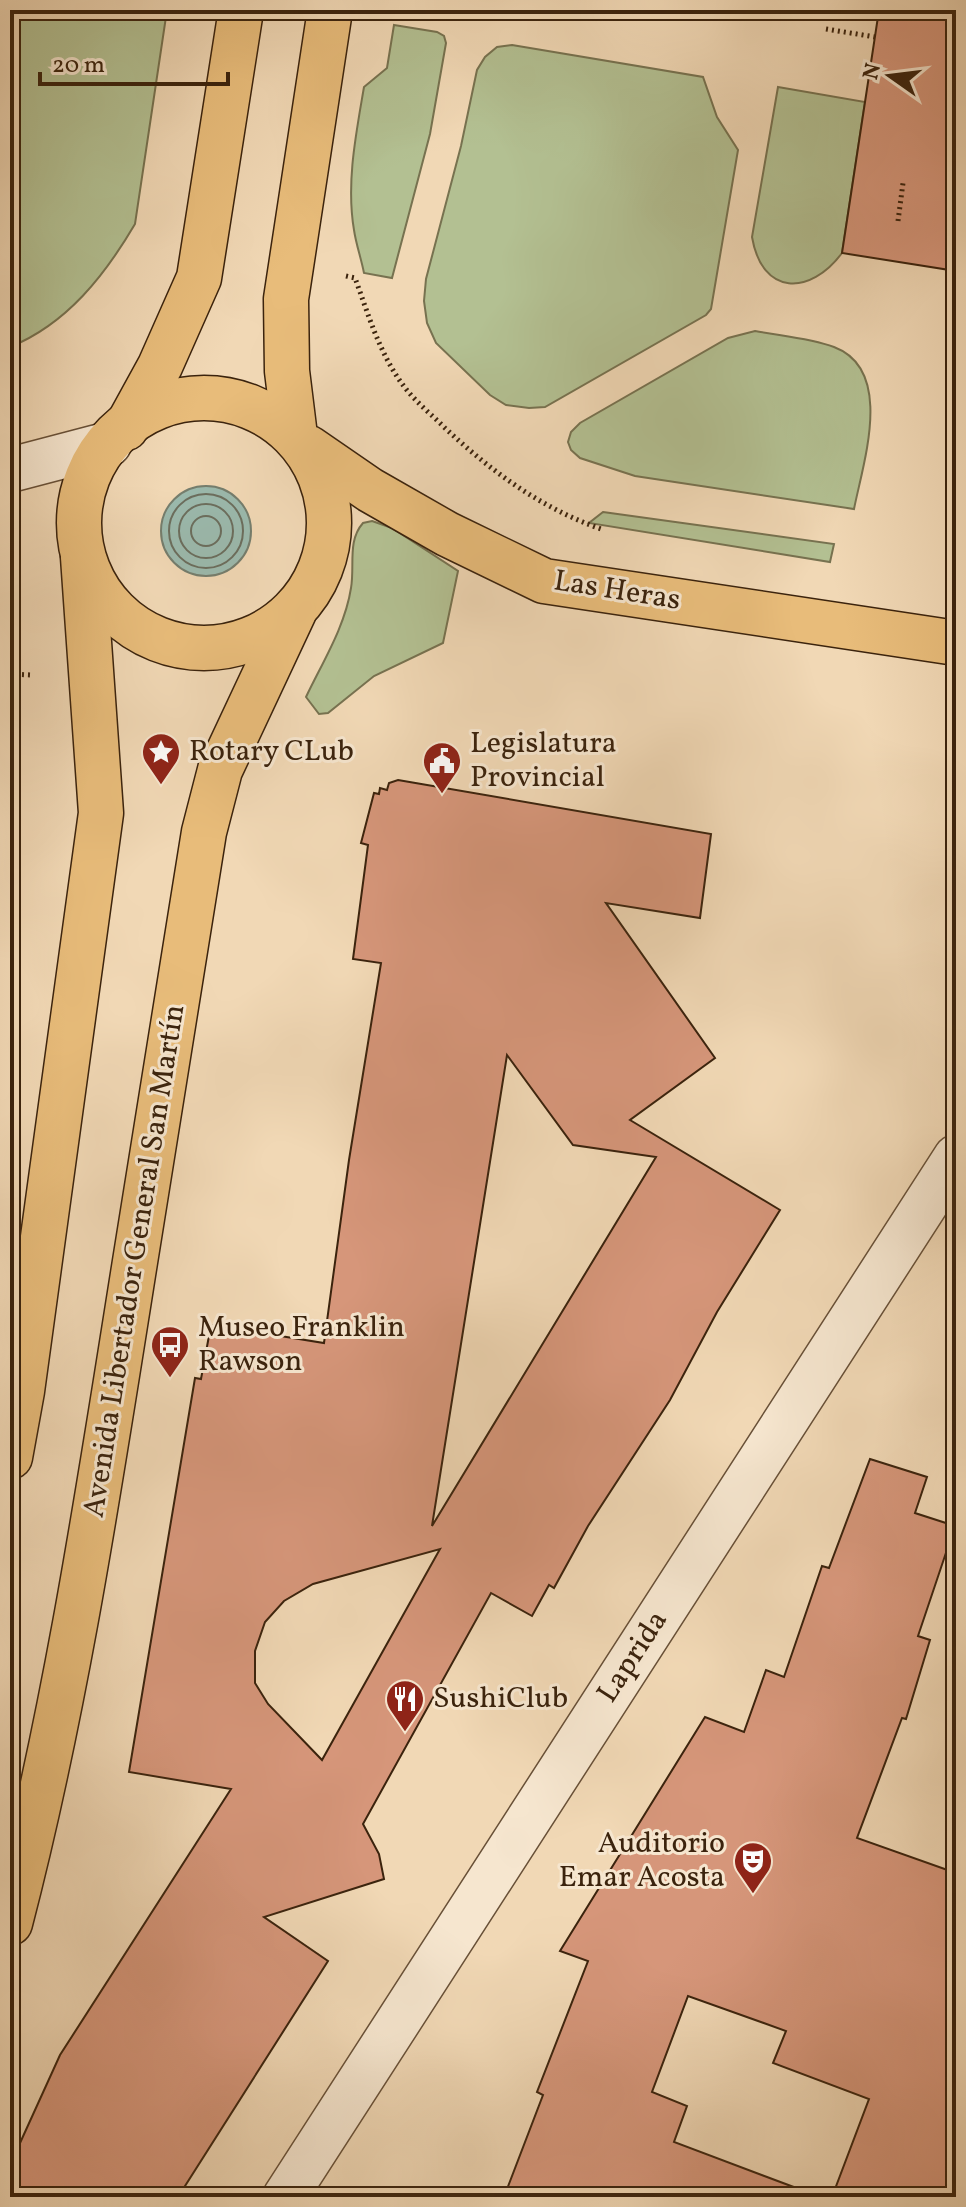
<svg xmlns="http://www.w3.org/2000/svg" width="966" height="2207" font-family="Vollkorn,serif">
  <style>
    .green { fill: #b3c092; stroke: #777250; stroke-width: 2 }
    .water { fill: #9bbaae; stroke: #757e6e; stroke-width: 2 }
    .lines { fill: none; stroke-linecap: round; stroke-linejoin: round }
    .shore { stroke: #6b6e5e; stroke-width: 2 }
    .building { fill: #d6967a; stroke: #3b230d; stroke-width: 2; fill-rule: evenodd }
    .minor-casing { stroke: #685037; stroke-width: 47 }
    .major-casing { stroke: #3b230d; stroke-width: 47 }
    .path { stroke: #3b230d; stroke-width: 5; stroke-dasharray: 2 4; stroke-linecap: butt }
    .minor { stroke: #f6e6cf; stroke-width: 44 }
    .major { stroke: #e8bc7a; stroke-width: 44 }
    .labels { text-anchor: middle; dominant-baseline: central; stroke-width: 6; stroke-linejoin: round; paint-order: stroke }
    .street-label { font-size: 30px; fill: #3b230d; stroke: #f6e6cf }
    .poi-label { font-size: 30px; fill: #3b230d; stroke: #f6e6cf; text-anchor: start }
  </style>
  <rect width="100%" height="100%" fill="#f1d8b5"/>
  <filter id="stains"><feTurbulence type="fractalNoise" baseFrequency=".0025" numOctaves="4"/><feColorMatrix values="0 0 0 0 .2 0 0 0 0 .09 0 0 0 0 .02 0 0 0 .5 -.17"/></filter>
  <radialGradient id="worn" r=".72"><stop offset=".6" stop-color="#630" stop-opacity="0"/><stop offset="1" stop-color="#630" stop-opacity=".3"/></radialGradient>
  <g class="green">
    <path d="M 10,10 L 167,10 L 135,224 C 105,275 67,324 10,347 Z"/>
    <path d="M 394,25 L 437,32 L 444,36 L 446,43 L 430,134 L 392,278 L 364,273 C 361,258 356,244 354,230 C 346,183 356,134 364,87 L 387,68 Z"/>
    <path d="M 512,45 L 703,77 L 717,117 L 738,150 L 711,309 L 706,315 L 545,407 L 529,408 L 506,405 L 490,395 L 436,343 L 427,323 L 424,301 L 426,279 L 461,146 L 477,70 L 485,57 L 497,47 Z"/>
    <path d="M 778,87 L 865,102 L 842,253 C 810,296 762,296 752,237 Z"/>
    <path d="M 755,331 C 781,336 809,338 834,347 C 895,370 863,463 854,509 L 635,476 L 580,458 L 571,450 L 568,442 L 571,432 L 580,423 L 728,338 Z"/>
    <path d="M 603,512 L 834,544 L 830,562 L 589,523 Z"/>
    <path d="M 372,521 L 392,528 L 458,571 L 443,643 L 374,676 L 328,713 L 319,714 L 306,697 C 322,663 345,627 351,588 C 355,566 347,541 363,523 Z"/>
    <path d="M 10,788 C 21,824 15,869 10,906 Z"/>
  </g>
  <circle class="water" cx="206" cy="531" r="45"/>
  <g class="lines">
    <g class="shore">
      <circle cx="206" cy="531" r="37"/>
      <circle cx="206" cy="531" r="27"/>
      <circle cx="206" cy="531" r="15"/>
    </g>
  </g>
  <g class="building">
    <path d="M 879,10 L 956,10 L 956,271 L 842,253 Z"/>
    <path d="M 398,780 L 711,834 L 700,918 L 606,903 L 715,1058 L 630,1120 L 780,1210 L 717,1312 L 670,1400 L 588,1526 L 554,1588 L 549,1585 L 532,1616 L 491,1593 L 363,1824 L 379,1854 L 384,1879 L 264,1917 L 328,1961 L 178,2197 L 10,2197 L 10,2165 L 60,2055 L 231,1789 L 129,1772 L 195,1378 L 201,1379 L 211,1325 L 324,1343 L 349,1160 L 381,963 L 353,959 L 368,845 L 361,843 L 374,793 L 379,794 L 380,788 L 387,790 L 389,783 ZM 507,1055 L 573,1145 L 656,1157 L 432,1526 ZM 440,1549 L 322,1760 L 268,1704 L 255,1683 L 255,1651 L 265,1622 L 284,1601 L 313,1584 Z"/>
    <path d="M 870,1459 L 927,1477 L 915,1513 L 955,1526 L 918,1636 L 930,1640 L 906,1719 L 902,1718 L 857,1838 L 956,1873 L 956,2197 L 832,2197 L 869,2099 L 773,2063 L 786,2031 L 688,1996 L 652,2092 L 687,2106 L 674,2142 L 807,2192 L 806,2197 L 504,2197 L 543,2095 L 537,2092 L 588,1961 L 560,1951 L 705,1717 L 744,1732 L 766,1670 L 784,1677 L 822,1566 L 829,1568 Z"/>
  </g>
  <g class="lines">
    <g class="minor-casing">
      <g id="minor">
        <path d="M 10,470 L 109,444"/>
        <path d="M 285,2197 L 956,1157"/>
      </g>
    </g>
    <g class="major-casing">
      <g id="major">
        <circle cx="204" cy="523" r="125"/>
        <path d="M 126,428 L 160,366 L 199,278 L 241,10"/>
        <path d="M 295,436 L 287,371 L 286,299 L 330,10"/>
        <path d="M 309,448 L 370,490 L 447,534 L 544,581 L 956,643"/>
        <path d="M 10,1457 L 22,1391 L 101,813 L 83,557"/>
        <path d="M 10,1923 C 66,1708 99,1488 134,1268 C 157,1123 181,977 204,832 L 220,770 L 294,612"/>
      </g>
    </g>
    <g class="path">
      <path d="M 826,29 L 875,37"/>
      <path d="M 898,221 L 903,183"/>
      <path d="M 346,276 L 355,278 C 369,316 380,356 406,389 C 417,403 432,415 445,428 C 492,472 542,509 604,530"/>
      <path d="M 10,674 L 31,675"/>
    </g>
    <use href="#minor" class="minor"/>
    <use href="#major" class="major"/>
  </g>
  <defs>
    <g id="sight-pin" transform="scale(2)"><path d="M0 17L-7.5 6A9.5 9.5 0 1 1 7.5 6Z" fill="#8f2418" stroke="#f6e6cf"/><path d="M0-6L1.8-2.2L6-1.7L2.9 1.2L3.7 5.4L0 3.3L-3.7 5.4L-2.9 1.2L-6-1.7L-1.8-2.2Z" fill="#fff"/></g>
    <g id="civic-pin" transform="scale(2)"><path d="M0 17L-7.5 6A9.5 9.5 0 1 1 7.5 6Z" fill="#8f2418" stroke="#f6e6cf"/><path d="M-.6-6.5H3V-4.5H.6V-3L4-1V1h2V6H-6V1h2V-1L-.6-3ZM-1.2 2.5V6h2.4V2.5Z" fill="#fff"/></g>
    <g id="bus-pin" transform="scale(2)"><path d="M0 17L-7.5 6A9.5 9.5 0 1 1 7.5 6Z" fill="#8f2418" stroke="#f6e6cf"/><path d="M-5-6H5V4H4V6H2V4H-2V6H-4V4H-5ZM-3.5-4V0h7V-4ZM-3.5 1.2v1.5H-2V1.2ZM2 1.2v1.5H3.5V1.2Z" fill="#fff"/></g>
    <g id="restaurant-pin" transform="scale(2)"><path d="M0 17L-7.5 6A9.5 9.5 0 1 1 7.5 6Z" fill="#8f2418" stroke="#f6e6cf"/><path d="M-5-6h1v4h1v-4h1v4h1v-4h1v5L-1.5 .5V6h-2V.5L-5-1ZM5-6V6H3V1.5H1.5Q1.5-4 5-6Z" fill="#fff"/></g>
    <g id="theatre-pin" transform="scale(2)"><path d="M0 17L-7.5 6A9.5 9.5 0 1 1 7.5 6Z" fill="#8f2418" stroke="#f6e6cf"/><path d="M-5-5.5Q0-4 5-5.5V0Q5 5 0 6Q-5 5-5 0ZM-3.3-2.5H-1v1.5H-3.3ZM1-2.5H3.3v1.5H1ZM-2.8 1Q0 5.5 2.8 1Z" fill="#fff"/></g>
  </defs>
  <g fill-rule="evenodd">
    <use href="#sight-pin" x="161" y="752"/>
    <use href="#civic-pin" x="442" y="761"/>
    <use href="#bus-pin" x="170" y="1345"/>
    <use href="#restaurant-pin" x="405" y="1699"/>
    <use href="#theatre-pin" x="753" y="1861"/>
  </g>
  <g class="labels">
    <g class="street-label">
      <text transform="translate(617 591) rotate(9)">Las Heras</text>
      <text transform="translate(135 1261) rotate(-81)">Avenida Libertador General San Martín</text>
      <text transform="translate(633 1657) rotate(-57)">Laprida</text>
    </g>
    <g class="poi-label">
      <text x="470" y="744">Legislatura<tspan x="470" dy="34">Provincial</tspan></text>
      <text x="189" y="752">Rotary CLub</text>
      <text x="198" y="1328">Museo Franklin<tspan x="198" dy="34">Rawson</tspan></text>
      <text x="433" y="1699">SushiClub</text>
      <text x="725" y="1844" text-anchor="end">Auditorio<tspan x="725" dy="34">Emar Acosta</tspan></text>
    </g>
  </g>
  <rect width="966" height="2207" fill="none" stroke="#f1d8b5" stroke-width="40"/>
  <rect x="12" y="12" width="942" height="2183" fill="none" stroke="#3b230d" stroke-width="4"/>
  <rect x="20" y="20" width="926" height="2167" fill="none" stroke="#3b230d" stroke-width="2"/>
  <g transform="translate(890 76) rotate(284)" stroke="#f6e6cf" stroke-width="6" paint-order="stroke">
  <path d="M0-6L14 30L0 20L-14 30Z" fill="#3b230d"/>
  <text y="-12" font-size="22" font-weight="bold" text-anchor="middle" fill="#3b230d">N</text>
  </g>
  <path d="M40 72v12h188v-12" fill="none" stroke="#3b230d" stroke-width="4"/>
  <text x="52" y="72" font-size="24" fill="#3b230d" stroke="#f6e6cf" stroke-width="6" paint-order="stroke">20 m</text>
  <rect width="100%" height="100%" filter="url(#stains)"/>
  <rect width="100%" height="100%" fill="url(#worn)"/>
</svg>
